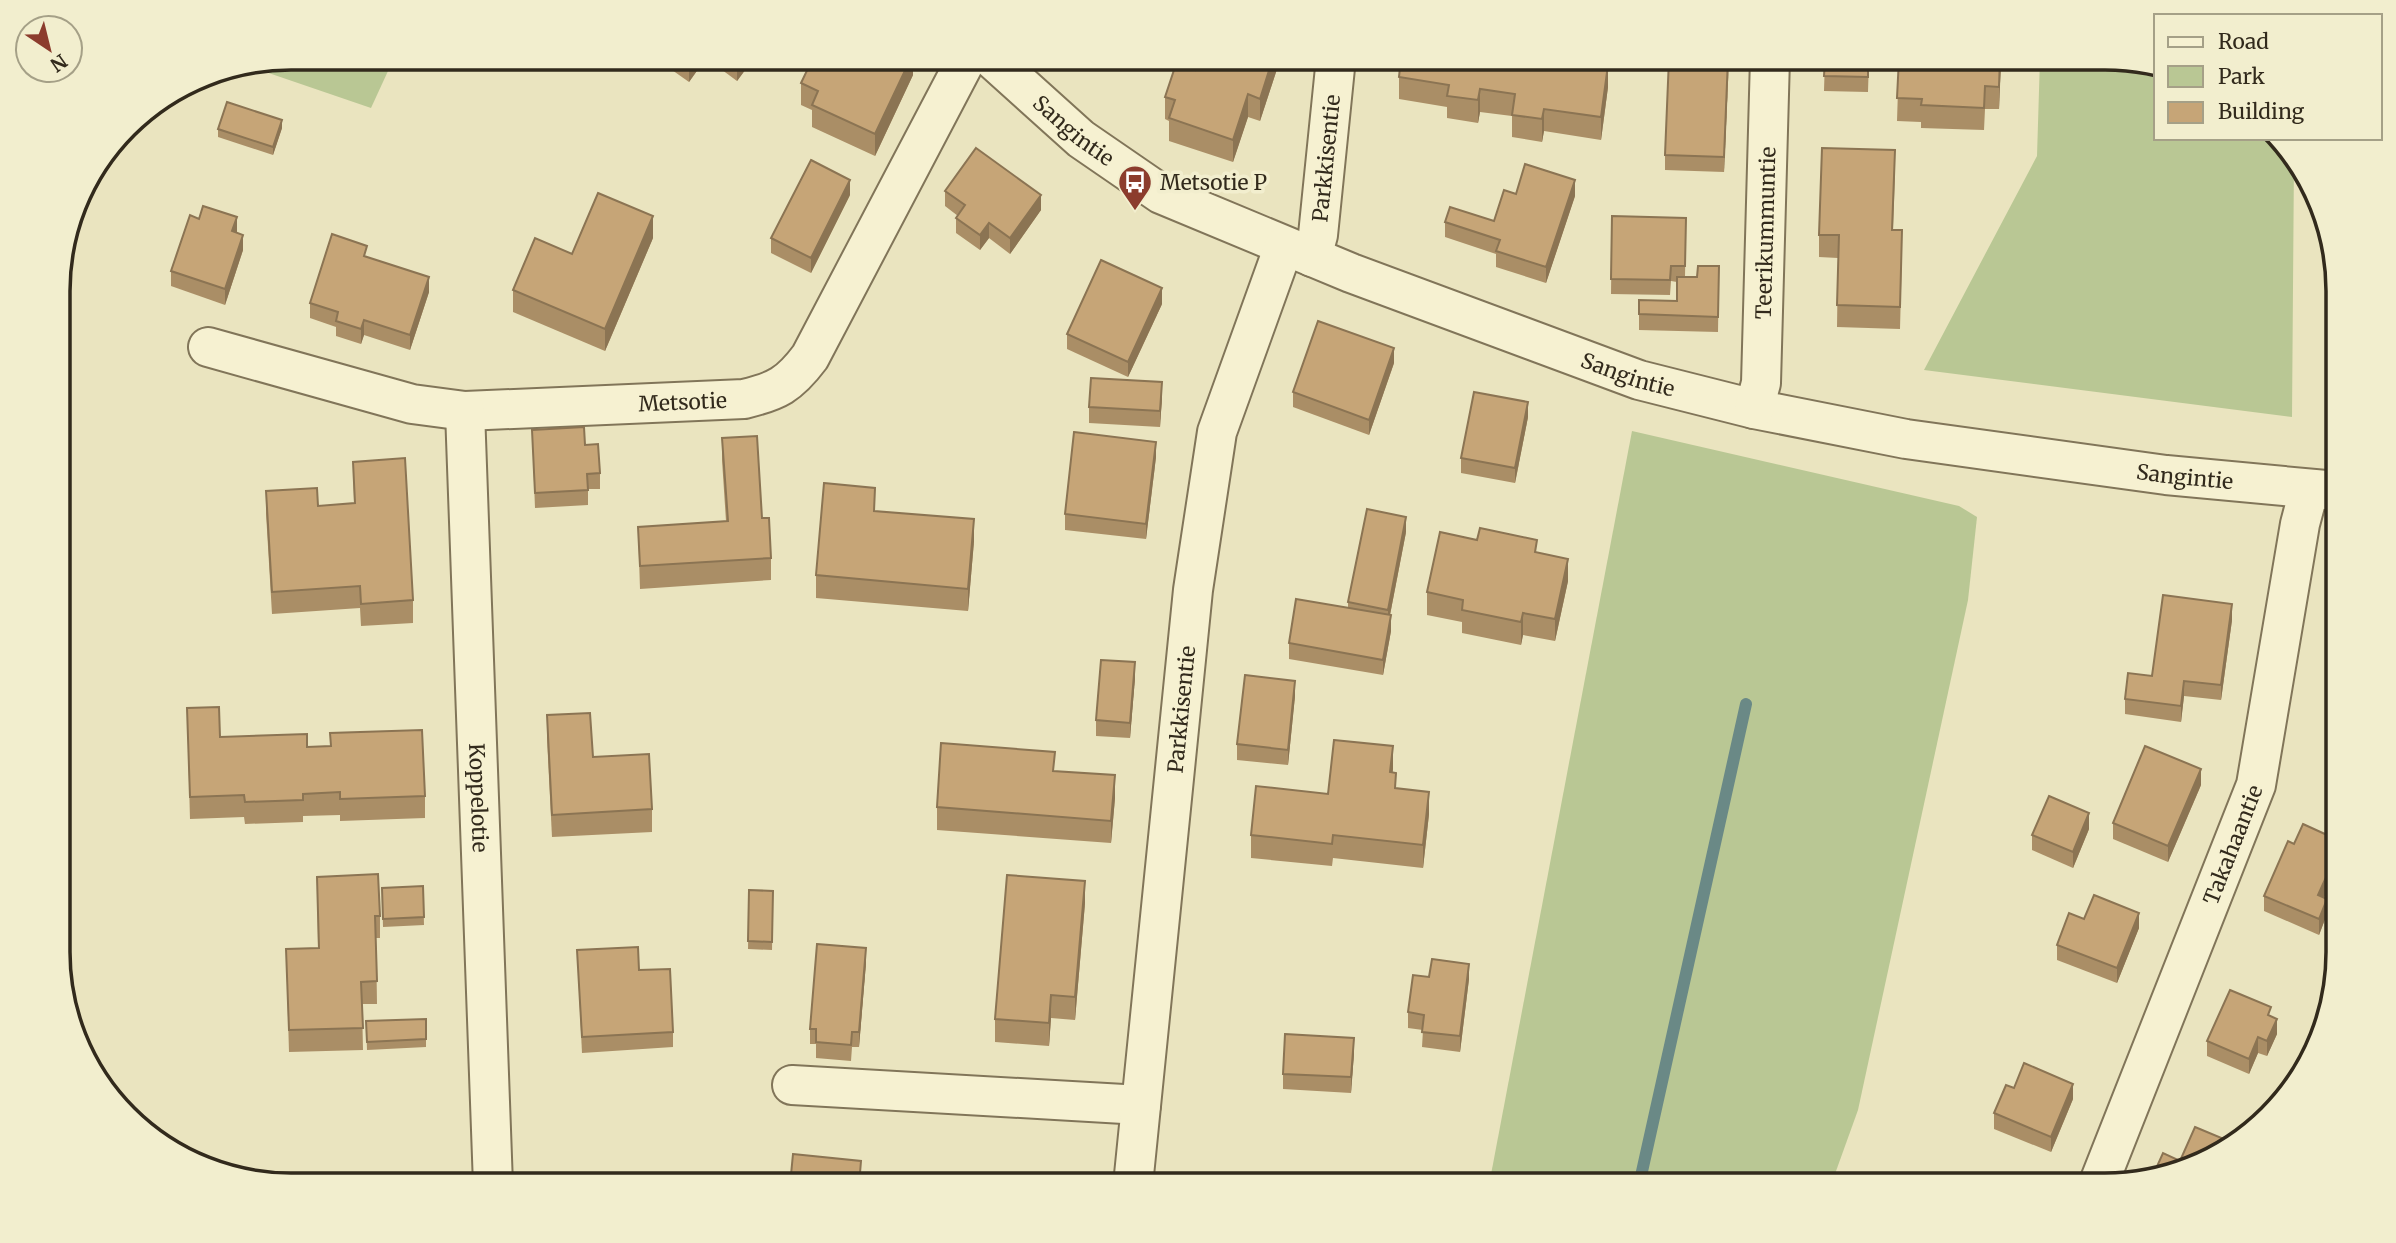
<svg xmlns="http://www.w3.org/2000/svg" width="2396" height="1243" font-family="Merriweather,serif">
  <style>
    .green { fill: #b9c794 }
    .lines { fill: none; stroke-linecap: round; stroke-linejoin: round }
    .stream { stroke: #6a8986; stroke-width: 12 }
    .minor-casing { stroke: #817559; stroke-width: 42 }
    .minor { stroke: #f6f1d1; stroke-width: 38 }
    .wall { fill: #aa8e66 }
    .shaded-wall { fill: #8b7453 }
    .building { fill: #c6a577; stroke: #8b7453; stroke-width: 2 }
    .labels { text-anchor: middle; dominant-baseline: central; stroke-width: 7; stroke-linejoin: round; paint-order: stroke }
    .street-label { font-size: 21px; fill: #322a1c; stroke: #f2eece }
    .poi-label { font-size: 21px; fill: #322a1c; stroke: #f2eece; text-anchor: start }
    .rim { fill: none; stroke: #322a1c; stroke-width: 3.5 }
  </style>
  <rect width="100%" height="100%" fill="#eae4bf"/>
  <g class="green">
    <path d="M 291,58 L 394,58 L 371,108 L 248,66 Z"/>
    <path d="M 2040,58 L 2105,58 L 2156,70 L 2156,138 L 2277,138 L 2290,149 L 2294,157 L 2292,417 L 1924,370 L 2037,156 Z"/>
    <path d="M 1632,431 L 1959,506 L 1977,517 L 1968,600 L 1858,1110 L 1831,1185 L 1489,1185 Z"/>
  </g>
  <g class="lines">
    <path class="stream" d="M 1639,1185 L 1746,704"/>
    <g class="minor-casing">
      <g id="minor">
        <path id="s1" d="M 991,58 L 1081,139 L 1161,194 L 1351,273 L 1639,380 L 1754,409 L 1906,439 L 2166,475 L 2337,491"/>
        <path id="s2" d="M 1312,257 L 1318,235 L 1336,58"/>
        <path id="s3" d="M 208,347 L 412,404 L 465,411 L 744,399 C 777,391 789,385 810,357 L 967,58"/>
        <path id="s4" d="M 1754,409 L 1761,383 L 1770,58"/>
        <path id="s5" d="M 465,411 L 493,1185"/>
        <path d="M 792,1085 L 1141,1105"/>
        <path id="s6" d="M 1133,1185 L 1193,590 L 1217,432 L 1284,246"/>
        <path id="s7" d="M 2098,1185 L 2256,785 L 2300,524 L 2309,490"/>
      </g>
    </g>
    <use href="#minor" class="minor"/>
  </g>
  <g class="wall">
    <path d="M 655,58 L 706,58 L 689,82 Z"/>
    <path d="M 706,58 L 754,58 L 737,81 Z"/>
    <path d="M 913,58 L 913,75 L 875,156 L 812,127 L 812,110 L 801,105 L 801,83 Z"/>
    <path d="M 1277,58 L 1277,69 L 1260,121 L 1248,117 L 1233,162 L 1169,141 L 1169,121 L 1165,119 L 1165,97 Z"/>
    <path d="M 1729,58 L 1724,172 L 1665,170 L 1665,155 Z"/>
    <path d="M 1825,58 L 1869,58 L 1868,92 L 1824,91 Z"/>
    <path d="M 1899,58 L 2001,58 L 1999,109 L 1985,109 L 1984,130 L 1921,128 L 1921,122 L 1897,121 Z"/>
    <path d="M 1591,62 L 1608,87 L 1601,140 L 1544,131 L 1542,142 L 1512,137 L 1512,116 L 1480,112 L 1478,123 L 1447,118 L 1447,107 L 1399,99 L 1399,77 Z"/>
    <path d="M 282,128 L 273,155 L 218,137 L 218,129 Z"/>
    <path d="M 1895,172 L 1893,230 L 1902,252 L 1900,329 L 1837,327 L 1838,258 L 1819,257 L 1819,235 Z"/>
    <path d="M 945,191 L 1041,210 L 1010,254 L 989,238 L 980,250 L 956,233 L 956,218 L 958,216 L 945,206 Z"/>
    <path d="M 850,195 L 811,273 L 771,253 L 771,238 Z"/>
    <path d="M 1575,196 L 1546,283 L 1496,267 L 1496,254 L 1445,237 L 1445,222 L 1494,221 Z"/>
    <path d="M 1612,216 L 1686,218 L 1685,277 L 1697,277 L 1719,266 L 1718,332 L 1639,330 L 1639,300 L 1677,301 L 1677,282 L 1671,281 L 1670,295 L 1611,294 Z"/>
    <path d="M 237,233 L 243,250 L 225,305 L 171,286 L 171,271 Z"/>
    <path d="M 653,238 L 605,351 L 513,312 L 513,290 L 572,254 Z"/>
    <path d="M 367,257 L 429,292 L 410,350 L 364,335 L 361,344 L 336,336 L 336,327 L 310,318 L 310,303 Z"/>
    <path d="M 1162,304 L 1128,377 L 1067,349 L 1067,334 Z"/>
    <path d="M 1394,363 L 1369,435 L 1293,407 L 1293,392 Z"/>
    <path d="M 1162,397 L 1160,427 L 1089,423 L 1089,407 Z"/>
    <path d="M 1528,417 L 1515,483 L 1461,473 L 1461,458 Z"/>
    <path d="M 532,430 L 600,473 L 600,489 L 588,489 L 588,505 L 535,508 Z"/>
    <path d="M 722,438 L 762,518 L 771,558 L 771,580 L 640,589 L 638,527 L 726,521 L 722,460 Z"/>
    <path d="M 1156,457 L 1146,539 L 1065,530 L 1065,514 Z"/>
    <path d="M 353,462 L 413,600 L 413,623 L 361,626 L 360,608 L 272,614 L 266,513 L 266,491 L 318,506 L 354,503 Z"/>
    <path d="M 875,511 L 974,541 L 968,611 L 816,598 L 816,575 Z"/>
    <path d="M 1406,532 L 1390,615 L 1391,631 L 1383,675 L 1289,659 L 1289,643 L 1348,608 L 1348,602 Z"/>
    <path d="M 1537,553 L 1568,581 L 1555,641 L 1523,635 L 1521,645 L 1462,633 L 1462,622 L 1427,615 L 1427,592 Z"/>
    <path d="M 2232,620 L 2221,700 L 2184,696 L 2181,722 L 2125,714 L 2125,699 L 2152,676 Z"/>
    <path d="M 1135,678 L 1130,738 L 1096,736 L 1096,720 Z"/>
    <path d="M 1295,696 L 1288,765 L 1237,760 L 1237,744 Z"/>
    <path d="M 187,708 L 220,737 L 307,747 L 425,796 L 425,818 L 340,821 L 340,815 L 303,816 L 303,822 L 245,824 L 244,817 L 190,819 Z"/>
    <path d="M 547,715 L 652,809 L 652,832 L 552,837 L 547,738 Z"/>
    <path d="M 1393,769 L 1392,773 L 1396,788 L 1429,814 L 1423,868 L 1333,858 L 1332,866 L 1251,858 L 1251,835 L 1328,794 Z"/>
    <path d="M 1055,771 L 1115,798 L 1111,843 L 937,830 L 937,807 Z"/>
    <path d="M 2201,785 L 2168,862 L 2113,839 L 2113,823 Z"/>
    <path d="M 2089,829 L 2073,868 L 2032,850 L 2032,835 Z"/>
    <path d="M 2338,840 L 2338,882 L 2332,880 L 2324,898 L 2327,914 L 2319,935 L 2264,911 L 2264,896 L 2294,844 Z"/>
    <path d="M 317,877 L 380,916 L 380,938 L 376,938 L 377,1004 L 362,1004 L 363,1050 L 289,1052 L 286,949 L 318,948 Z"/>
    <path d="M 423,886 L 424,925 L 383,927 L 382,888 Z"/>
    <path d="M 749,890 L 773,891 L 772,950 L 748,949 Z"/>
    <path d="M 1085,903 L 1075,1020 L 1051,1018 L 1049,1046 L 995,1042 L 995,1019 Z"/>
    <path d="M 2084,919 L 2139,928 L 2117,983 L 2057,960 L 2057,945 Z"/>
    <path d="M 577,950 L 639,970 L 673,1032 L 673,1047 L 582,1053 Z"/>
    <path d="M 866,963 L 859,1047 L 852,1047 L 851,1061 L 816,1058 L 816,1044 L 810,1044 L 810,1029 Z"/>
    <path d="M 1429,977 L 1469,979 L 1460,1052 L 1422,1047 L 1423,1030 L 1408,1028 L 1408,1012 Z"/>
    <path d="M 2271,1016 L 2277,1034 L 2267,1056 L 2258,1053 L 2249,1074 L 2207,1056 L 2207,1041 Z"/>
    <path d="M 426,1019 L 426,1047 L 367,1050 L 366,1021 Z"/>
    <path d="M 1354,1053 L 1351,1093 L 1283,1089 L 1283,1074 Z"/>
    <path d="M 2014,1088 L 2073,1099 L 2051,1152 L 1994,1129 L 1994,1113 Z"/>
  </g>
  <g class="shaded-wall">
    <path d="M 690,58 L 706,58 L 689,82 L 689,60 Z"/>
    <path d="M 737,58 L 754,58 L 737,81 Z"/>
    <path d="M 911,58 L 913,58 L 913,75 L 875,156 L 875,134 Z"/>
    <path d="M 1273,58 L 1277,58 L 1277,69 L 1260,121 L 1260,99 Z"/>
    <path d="M 1729,58 L 1724,172 L 1724,157 Z"/>
    <path d="M 2000,58 L 2001,58 L 1999,109 L 1999,87 Z"/>
    <path d="M 1608,65 L 1608,87 L 1601,140 L 1601,117 Z"/>
    <path d="M 1480,89 L 1480,112 L 1478,123 L 1478,100 Z"/>
    <path d="M 1248,94 L 1248,117 L 1233,162 L 1233,140 Z"/>
    <path d="M 1544,109 L 1544,131 L 1542,142 L 1542,119 Z"/>
    <path d="M 282,120 L 282,128 L 273,155 L 273,147 Z"/>
    <path d="M 850,180 L 850,195 L 811,273 L 811,258 Z"/>
    <path d="M 1575,180 L 1575,196 L 1546,283 L 1546,267 Z"/>
    <path d="M 1041,195 L 1041,210 L 1010,254 L 1010,238 Z"/>
    <path d="M 653,216 L 653,238 L 605,351 L 605,329 Z"/>
    <path d="M 237,217 L 237,233 L 232,231 Z"/>
    <path d="M 989,223 L 989,238 L 980,250 L 980,235 Z"/>
    <path d="M 243,235 L 243,250 L 225,305 L 225,289 Z"/>
    <path d="M 429,277 L 429,292 L 410,350 L 410,335 Z"/>
    <path d="M 1162,288 L 1162,304 L 1128,377 L 1128,362 Z"/>
    <path d="M 364,320 L 364,335 L 361,344 L 361,329 Z"/>
    <path d="M 1394,348 L 1394,363 L 1369,435 L 1369,420 Z"/>
    <path d="M 1162,382 L 1162,397 L 1160,427 L 1160,411 Z"/>
    <path d="M 1528,402 L 1528,417 L 1515,483 L 1515,468 Z"/>
    <path d="M 1156,442 L 1156,457 L 1146,539 L 1146,524 Z"/>
    <path d="M 1406,517 L 1406,532 L 1388,625 L 1388,610 Z"/>
    <path d="M 974,519 L 974,541 L 968,611 L 968,589 Z"/>
    <path d="M 1568,559 L 1568,581 L 1555,641 L 1555,619 Z"/>
    <path d="M 2232,604 L 2232,620 L 2221,700 L 2221,685 Z"/>
    <path d="M 1523,613 L 1523,635 L 1521,645 L 1521,622 Z"/>
    <path d="M 1391,615 L 1391,631 L 1383,675 L 1383,660 Z"/>
    <path d="M 1135,662 L 1135,678 L 1130,738 L 1130,723 Z"/>
    <path d="M 1295,681 L 1295,696 L 1288,765 L 1288,750 Z"/>
    <path d="M 2184,681 L 2184,696 L 2181,722 L 2181,706 Z"/>
    <path d="M 1393,746 L 1393,769 L 1390,795 L 1390,772 Z"/>
    <path d="M 2201,769 L 2201,785 L 2168,862 L 2168,846 Z"/>
    <path d="M 1115,775 L 1115,798 L 1111,843 L 1111,821 Z"/>
    <path d="M 1429,792 L 1429,814 L 1423,868 L 1423,845 Z"/>
    <path d="M 2089,813 L 2089,829 L 2073,868 L 2073,852 Z"/>
    <path d="M 2332,864 L 2332,880 L 2318,911 L 2318,895 Z"/>
    <path d="M 1085,881 L 1085,903 L 1075,1020 L 1075,997 Z"/>
    <path d="M 2327,899 L 2327,914 L 2319,935 L 2319,919 Z"/>
    <path d="M 2139,913 L 2139,928 L 2117,983 L 2117,968 Z"/>
    <path d="M 866,948 L 866,963 L 859,1047 L 859,1032 Z"/>
    <path d="M 1469,964 L 1469,979 L 1460,1052 L 1460,1036 Z"/>
    <path d="M 1051,995 L 1051,1018 L 1049,1046 L 1049,1023 Z"/>
    <path d="M 2277,1019 L 2277,1034 L 2267,1056 L 2267,1041 Z"/>
    <path d="M 2258,1037 L 2258,1053 L 2249,1074 L 2249,1059 Z"/>
    <path d="M 1354,1038 L 1354,1053 L 1351,1093 L 1351,1077 Z"/>
    <path d="M 2073,1084 L 2073,1099 L 2051,1152 L 2051,1137 Z"/>
  </g>
  <g class="building">
    <path d="M 813,58 L 911,58 L 875,134 L 812,105 L 818,91 L 801,83 Z"/>
    <path d="M 1199,58 L 1273,58 L 1260,99 L 1248,94 L 1233,140 L 1169,118 L 1175,100 L 1165,97 L 1176,64 L 1195,70 Z"/>
    <path d="M 1401,58 L 1588,58 L 1587,61 L 1608,65 L 1601,117 L 1544,109 L 1542,119 L 1512,115 L 1515,94 L 1480,89 L 1478,100 L 1447,96 L 1449,85 L 1399,77 Z"/>
    <path d="M 1669,58 L 1728,58 L 1724,157 L 1665,155 Z"/>
    <path d="M 1825,58 L 1868,58 L 1868,77 L 1824,76 Z"/>
    <path d="M 1899,58 L 2000,58 L 1999,87 L 1985,86 L 1984,108 L 1921,105 L 1922,99 L 1897,98 Z"/>
    <path d="M 227,102 L 282,120 L 273,147 L 218,129 Z"/>
    <path d="M 976,148 L 1041,195 L 1010,238 L 989,223 L 980,235 L 956,218 L 965,205 L 945,191 Z"/>
    <path d="M 1822,148 L 1895,150 L 1892,230 L 1902,230 L 1900,307 L 1837,305 L 1839,235 L 1819,235 Z"/>
    <path d="M 811,160 L 850,180 L 811,258 L 771,238 Z"/>
    <path d="M 1525,164 L 1575,180 L 1546,267 L 1496,251 L 1500,240 L 1445,222 L 1450,207 L 1494,221 L 1504,190 L 1516,194 Z"/>
    <path d="M 598,193 L 653,216 L 605,329 L 513,290 L 535,238 L 572,254 Z"/>
    <path d="M 203,206 L 237,217 L 232,231 L 243,235 L 225,289 L 171,271 L 190,215 L 199,219 Z"/>
    <path d="M 1612,216 L 1686,218 L 1685,266 L 1671,266 L 1670,280 L 1611,279 Z"/>
    <path d="M 332,234 L 367,246 L 364,256 L 429,277 L 410,335 L 364,320 L 361,329 L 336,321 L 338,312 L 310,303 Z"/>
    <path d="M 1101,260 L 1162,288 L 1128,362 L 1067,334 Z"/>
    <path d="M 1698,266 L 1719,266 L 1718,317 L 1639,314 L 1639,300 L 1677,301 L 1677,277 L 1697,277 Z"/>
    <path d="M 1318,321 L 1394,348 L 1369,420 L 1293,392 Z"/>
    <path d="M 1091,378 L 1162,382 L 1160,411 L 1089,407 Z"/>
    <path d="M 1474,392 L 1528,402 L 1515,468 L 1461,458 Z"/>
    <path d="M 584,427 L 585,445 L 598,444 L 600,473 L 587,474 L 588,490 L 535,493 L 532,430 Z"/>
    <path d="M 1074,432 L 1156,442 L 1146,524 L 1065,514 Z"/>
    <path d="M 757,436 L 762,518 L 769,518 L 771,558 L 640,566 L 638,527 L 728,521 L 722,438 Z"/>
    <path d="M 405,458 L 413,600 L 361,604 L 360,586 L 272,592 L 266,491 L 317,488 L 318,506 L 355,503 L 353,462 Z"/>
    <path d="M 824,483 L 875,488 L 874,511 L 974,519 L 968,589 L 816,575 Z"/>
    <path d="M 1367,509 L 1406,517 L 1388,610 L 1348,602 Z"/>
    <path d="M 1480,528 L 1537,540 L 1535,552 L 1568,559 L 1555,619 L 1523,613 L 1521,622 L 1462,610 L 1463,600 L 1427,592 L 1440,532 L 1477,540 Z"/>
    <path d="M 2163,595 L 2232,604 L 2221,685 L 2184,681 L 2181,706 L 2125,699 L 2128,673 L 2152,676 Z"/>
    <path d="M 1296,599 L 1391,615 L 1383,660 L 1289,643 Z"/>
    <path d="M 1101,660 L 1135,662 L 1130,723 L 1096,720 Z"/>
    <path d="M 1245,675 L 1295,681 L 1288,750 L 1237,744 Z"/>
    <path d="M 219,707 L 220,737 L 307,734 L 307,747 L 331,746 L 330,733 L 422,730 L 425,796 L 340,799 L 340,792 L 303,794 L 303,800 L 245,802 L 244,795 L 190,797 L 187,708 Z"/>
    <path d="M 590,713 L 593,757 L 649,754 L 652,809 L 552,815 L 547,715 Z"/>
    <path d="M 1334,740 L 1393,746 L 1390,772 L 1396,773 L 1395,788 L 1429,792 L 1423,845 L 1333,835 L 1332,844 L 1251,835 L 1256,786 L 1328,794 Z"/>
    <path d="M 941,743 L 1055,752 L 1053,771 L 1115,775 L 1111,821 L 937,807 Z"/>
    <path d="M 2145,746 L 2201,769 L 2168,846 L 2113,823 Z"/>
    <path d="M 2049,796 L 2089,813 L 2073,852 L 2032,835 Z"/>
    <path d="M 2303,824 L 2338,840 L 2338,867 L 2332,864 L 2318,895 L 2327,899 L 2319,919 L 2264,896 L 2288,841 L 2294,844 Z"/>
    <path d="M 378,874 L 380,916 L 375,916 L 377,981 L 361,982 L 363,1028 L 289,1030 L 286,949 L 319,948 L 317,877 Z"/>
    <path d="M 1007,875 L 1085,881 L 1075,997 L 1051,995 L 1049,1023 L 995,1019 Z"/>
    <path d="M 423,886 L 424,917 L 383,919 L 382,888 Z"/>
    <path d="M 749,890 L 773,891 L 772,942 L 748,941 Z"/>
    <path d="M 2094,895 L 2139,913 L 2117,968 L 2057,945 L 2069,913 L 2084,919 Z"/>
    <path d="M 817,944 L 866,948 L 859,1032 L 852,1032 L 851,1045 L 816,1042 L 816,1029 L 810,1029 Z"/>
    <path d="M 638,947 L 639,970 L 670,969 L 673,1032 L 582,1037 L 577,950 Z"/>
    <path d="M 1432,959 L 1469,964 L 1460,1036 L 1422,1032 L 1424,1015 L 1408,1012 L 1413,975 L 1429,977 Z"/>
    <path d="M 2230,990 L 2271,1007 L 2268,1015 L 2277,1019 L 2267,1041 L 2258,1037 L 2249,1059 L 2207,1041 Z"/>
    <path d="M 426,1019 L 426,1039 L 367,1042 L 366,1021 Z"/>
    <path d="M 1285,1034 L 1354,1038 L 1351,1077 L 1283,1074 Z"/>
    <path d="M 2024,1063 L 2073,1084 L 2051,1137 L 1994,1113 L 2006,1085 L 2014,1088 Z"/>
    <path d="M 2195,1127 L 2236,1144 L 2234,1146 L 2154,1173 L 2163,1153 L 2180,1161 Z"/>
    <path d="M 793,1154 L 861,1161 L 859,1185 L 790,1185 Z"/>
  </g>
  <defs>
    <g id="bus-pin" transform="scale(1.75)"><path d="M0 17L-7.5 6A9.5 9.5 0 1 1 7.5 6Z" fill="#8c3c2d" stroke="#f2eece"/><path d="M-5-6H5V4H4V6H2V4H-2V6H-4V4H-5ZM-3.5-4V0h7V-4ZM-3.5 1.2v1.5H-2V1.2ZM2 1.2v1.5H3.5V1.2Z" fill="#fff"/></g>
  </defs>
  <g fill-rule="evenodd">
    <use href="#bus-pin" x="1135" y="182"/>
  </g>
  <g class="labels">
    <g class="street-label">
      <text stroke="none"><textPath href="#s1" startOffset="110">Sangintie</textPath></text>
      <text stroke="none"><textPath href="#s2" startOffset="100">Parkkisentie</textPath></text>
      <text stroke="none"><textPath href="#s4" startOffset="177">Teerikummuntie</textPath></text>
      <text stroke="none"><textPath href="#s1" startOffset="719">Sangintie</textPath></text>
      <text stroke="none"><textPath href="#s3" startOffset="483">Metsotie</textPath></text>
      <text stroke="none"><textPath href="#s1" startOffset="1286">Sangintie</textPath></text>
      <text stroke="none"><textPath href="#s6" startOffset="478">Parkkisentie</textPath></text>
      <text stroke="none"><textPath href="#s5" startOffset="387">Koppelotie</textPath></text>
      <text stroke="none"><textPath href="#s7" startOffset="366">Takahaantie</textPath></text>
    </g>
    <g class="poi-label">
      <text x="1160" y="182">Metsotie P</text>
    </g>
  </g>
  <path d="M0 0H2396V1243H0ZM291 70H2105A221 221 0 0 1 2326 291V952A221 221 0 0 1 2105 1173H291A221 221 0 0 1 70 952V291A221 221 0 0 1 291 70Z" fill="#f2eece" fill-rule="evenodd"/>
  <path class="rim" d="M291 70H2105A221 221 0 0 1 2326 291V952A221 221 0 0 1 2105 1173H291A221 221 0 0 1 70 952V291A221 221 0 0 1 291 70Z"/>
  <rect x="2154" y="14" width="228" height="126" fill="#f2eece" stroke="#a5a087" stroke-width="2"/>
  <rect x="2168" y="37" width="35" height="10" fill="#f6f1d1" stroke="#a5a087" stroke-width="2"/>
  <text x="2218" y="49" font-size="21" fill="#322a1c">Road</text>
  <rect x="2168" y="66" width="35" height="21" fill="#b9c794" stroke="#a5a087" stroke-width="2"/>
  <text x="2218" y="84" font-size="21" fill="#322a1c">Park</text>
  <rect x="2168" y="102" width="35" height="21" fill="#c6a577" stroke="#a5a087" stroke-width="2"/>
  <text x="2218" y="119" font-size="21" fill="#322a1c">Building</text>
  <g transform="translate(49 49) rotate(145)"><circle r="33" fill="#f2eece" stroke="#a5a087" stroke-width="2"/>
  <path d="M0-5L12 26L0 18L-12 26Z" fill="#8c3c2d"/>
  <text y="-10" font-size="19" font-weight="bold" text-anchor="middle" fill="#322a1c">N</text>
  </g>
</svg>
